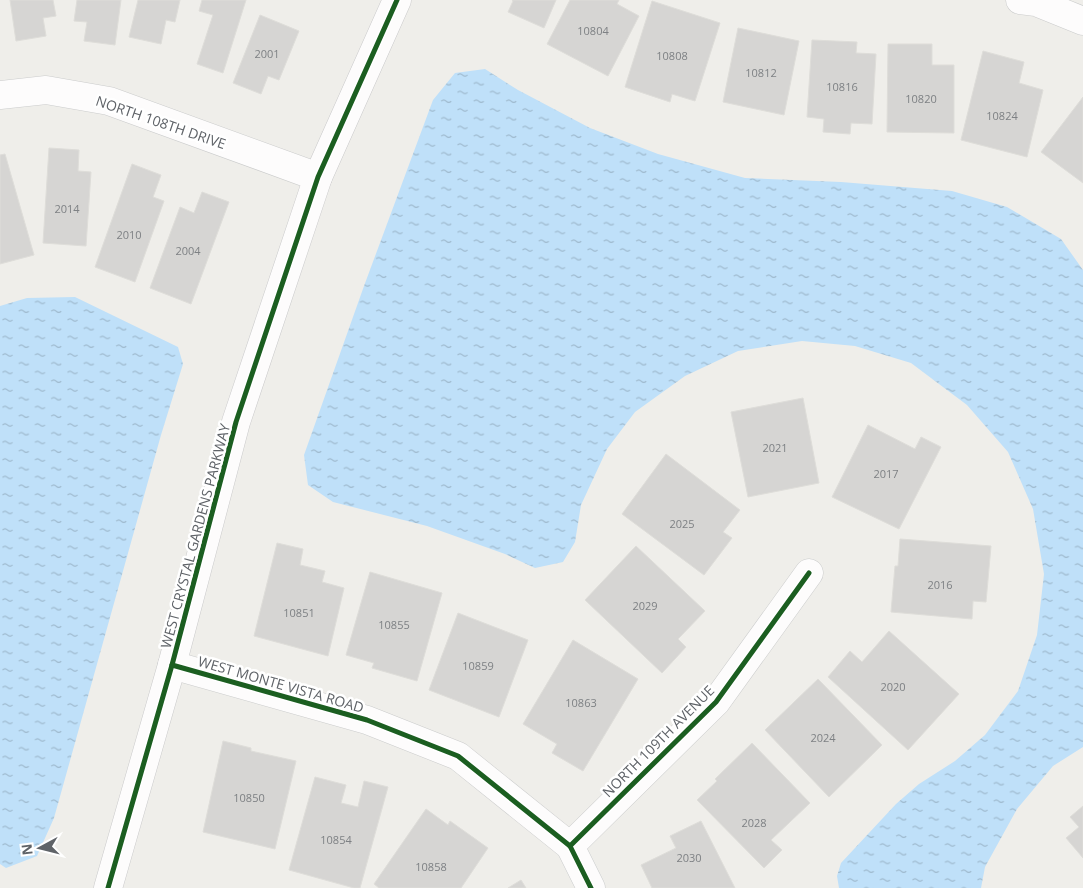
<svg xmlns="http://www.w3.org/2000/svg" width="1083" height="888" font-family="'Open Sans',sans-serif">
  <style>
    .water { fill: url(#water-ripples) }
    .building { fill: #d6d5d3; stroke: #deddd9 }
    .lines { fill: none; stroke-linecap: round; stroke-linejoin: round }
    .street-casing { stroke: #cbcccc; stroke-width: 29 }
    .secondary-casing { stroke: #cacacb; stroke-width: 29 }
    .street { stroke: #fdfcfc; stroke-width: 28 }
    .secondary { stroke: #fdfcfc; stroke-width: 28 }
    .cycleway-casing { stroke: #fff; stroke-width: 8 }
    .cycleway { stroke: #1b5e20; stroke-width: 5 }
    .labels { text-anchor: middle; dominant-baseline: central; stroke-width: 5; stroke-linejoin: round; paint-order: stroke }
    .number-label { font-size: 11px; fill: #7e8184 }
    .street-label { font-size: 14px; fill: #5f6368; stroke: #fff }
  </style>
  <defs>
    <pattern id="water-ripples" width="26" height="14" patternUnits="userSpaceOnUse" patternTransform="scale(1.25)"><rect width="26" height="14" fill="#bfe0f9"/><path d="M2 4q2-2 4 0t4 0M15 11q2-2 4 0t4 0" fill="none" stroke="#9eb9cd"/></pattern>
  </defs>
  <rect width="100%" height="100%" fill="#efeeea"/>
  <g class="water">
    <path d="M 485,69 L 518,90 L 590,128 L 658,154 L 745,178 L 841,182 L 952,191 L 1007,207 L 1061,239 L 1083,270 L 1083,747 L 1053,766 L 1017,809 L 985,867 L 981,888 L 839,888 L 837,876 L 841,863 L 896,804 L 919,784 L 955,761 L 985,735 L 1018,691 L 1037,635 L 1044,574 L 1033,509 L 1008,452 L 967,405 L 911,363 L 855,346 L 802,341 L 738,351 L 685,376 L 635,412 L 607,449 L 581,505 L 575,542 L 563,562 L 535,568 L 505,554 L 427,526 L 333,502 L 308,485 L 304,455 L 364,286 L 433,100 L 455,73 Z"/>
    <path d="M 75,297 L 178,347 L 183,364 L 161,435 L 54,818 L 37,856 L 6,868 L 0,864 L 0,306 L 27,298 Z"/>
  </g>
  <g class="building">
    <path d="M 10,0 L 53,0 L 56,16 L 43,18 L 46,36 L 16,41 Z"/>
    <path d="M 77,0 L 121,0 L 115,45 L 84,41 L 87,22 L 74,21 Z"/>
    <path d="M 138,0 L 180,0 L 175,22 L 166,20 L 161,44 L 129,37 Z"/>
    <path d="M 202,0 L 246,0 L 223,73 L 197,64 L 213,15 L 199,11 Z"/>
    <path d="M 512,0 L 556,0 L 544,28 L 508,12 L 513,1 Z"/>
    <path d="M 570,0 L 619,0 L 617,4 L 639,16 L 608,76 L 547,44 Z"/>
    <path d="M 652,1 L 720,23 L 695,101 L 672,94 L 670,102 L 625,87 Z"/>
    <path d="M 260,15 L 299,31 L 279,80 L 268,76 L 261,94 L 233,83 Z"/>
    <path d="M 738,28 L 799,41 L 784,115 L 723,102 Z"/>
    <path d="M 812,40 L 857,42 L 856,53 L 876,54 L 872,124 L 851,123 L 850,134 L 823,132 L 824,119 L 807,117 Z"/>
    <path d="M 888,44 L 932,44 L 932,65 L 954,65 L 954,133 L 887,132 Z"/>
    <path d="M 983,51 L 1024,62 L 1019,83 L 1043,90 L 1027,157 L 961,140 Z"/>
    <path d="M 1083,97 L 1083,183 L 1041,152 Z"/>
    <path d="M 49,148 L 79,150 L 78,171 L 91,172 L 86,246 L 43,243 Z"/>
    <path d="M 5,154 L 34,255 L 0,264 L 0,155 Z"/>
    <path d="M 132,164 L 161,175 L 153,197 L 164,201 L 135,282 L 95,267 Z"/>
    <path d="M 202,192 L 229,202 L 191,304 L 150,288 L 180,207 L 194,213 Z"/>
    <path d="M 803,398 L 819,483 L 748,497 L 731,412 Z"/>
    <path d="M 868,425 L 915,449 L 921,437 L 941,447 L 899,529 L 832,497 Z"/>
    <path d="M 666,454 L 740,510 L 723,532 L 732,538 L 704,575 L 622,514 Z"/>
    <path d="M 900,539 L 991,546 L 986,602 L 973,601 L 972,619 L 891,612 L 895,566 L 898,566 Z"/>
    <path d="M 277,543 L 303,549 L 300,565 L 325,571 L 322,582 L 344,588 L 328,656 L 254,636 Z"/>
    <path d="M 636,546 L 705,611 L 678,639 L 686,647 L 662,673 L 585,600 Z"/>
    <path d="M 370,572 L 442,593 L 417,681 L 372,668 L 374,663 L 346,655 Z"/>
    <path d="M 458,613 L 528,640 L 499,717 L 429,690 Z"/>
    <path d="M 889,631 L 959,694 L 908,750 L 828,677 L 850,651 L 862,662 Z"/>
    <path d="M 573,640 L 638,679 L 583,771 L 552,753 L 557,744 L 523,724 Z"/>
    <path d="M 818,679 L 882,745 L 829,797 L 765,730 Z"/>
    <path d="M 223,741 L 251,748 L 251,751 L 296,761 L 275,849 L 203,832 Z"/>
    <path d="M 752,743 L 810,803 L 771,840 L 782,850 L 764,868 L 697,800 L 717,781 L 715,779 Z"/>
    <path d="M 315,777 L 346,785 L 341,803 L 358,807 L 364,781 L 388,787 L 360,888 L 354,888 L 289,870 Z"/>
    <path d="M 1083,806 L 1083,858 L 1066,838 L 1079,827 L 1070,817 Z"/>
    <path d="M 426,809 L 448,825 L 450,821 L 488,848 L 461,888 L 379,888 L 374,884 Z"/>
    <path d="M 701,821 L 735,888 L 652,888 L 641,865 L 676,848 L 670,836 Z"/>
    <path d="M 521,880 L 526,888 L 508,888 Z"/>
  </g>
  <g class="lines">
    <g class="street-casing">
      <g id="street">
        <path d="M 1020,0 L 1036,2 L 1083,21"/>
        <path d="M 0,95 L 46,90 L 109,101 L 318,177"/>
        <path d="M 172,665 L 367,720 L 458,756 L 570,846 L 591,888"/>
        <path d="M 570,846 L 716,702 L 809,573"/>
      </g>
    </g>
    <g class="secondary-casing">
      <path id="secondary" d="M 108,888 L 172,665 L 236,422 L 318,177 L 397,0"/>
    </g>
    <use href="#street" class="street"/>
    <use href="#secondary" class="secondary"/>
    <g class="cycleway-casing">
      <g id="cycleway">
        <path d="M 172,665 L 367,720 L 458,756 L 570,846 L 591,888"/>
        <path d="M 570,846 L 716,702 L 809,573"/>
        <path d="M 108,888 L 172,665 L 236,422 L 318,177 L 397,0"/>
      </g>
    </g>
    <use href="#cycleway" class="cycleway"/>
  </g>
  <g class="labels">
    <g class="number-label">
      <text x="593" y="30">10804</text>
      <text x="267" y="53">2001</text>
      <text x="672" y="55">10808</text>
      <text x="761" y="72">10812</text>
      <text x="842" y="86">10816</text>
      <text x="921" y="98">10820</text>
      <text x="1002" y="115">10824</text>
      <text x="67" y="208">2014</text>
      <text x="129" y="234">2010</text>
      <text x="188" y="250">2004</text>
      <text x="775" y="447">2021</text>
      <text x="886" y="473">2017</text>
      <text x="682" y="523">2025</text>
      <text x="940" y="584">2016</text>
      <text x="645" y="605">2029</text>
      <text x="299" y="612">10851</text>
      <text x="394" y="624">10855</text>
      <text x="478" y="665">10859</text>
      <text x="893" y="686">2020</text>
      <text x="581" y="702">10863</text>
      <text x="823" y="737">2024</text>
      <text x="249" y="797">10850</text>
      <text x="754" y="822">2028</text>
      <text x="336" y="839">10854</text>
      <text x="689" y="857">2030</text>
      <text x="431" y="866">10858</text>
    </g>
    <g class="street-label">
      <text transform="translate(161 122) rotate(19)">NORTH 108TH DRIVE</text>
      <text transform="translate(195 536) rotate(-75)">WEST CRYSTAL GARDENS PARKWAY</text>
      <text transform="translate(281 684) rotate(16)">WEST MONTE VISTA ROAD</text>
      <text transform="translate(658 741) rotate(-45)">NORTH 109TH AVENUE</text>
    </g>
  </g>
  <g transform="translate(40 848) rotate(263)" stroke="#ffffff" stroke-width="4" paint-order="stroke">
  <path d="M0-4L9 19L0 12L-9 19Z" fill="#5f6368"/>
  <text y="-8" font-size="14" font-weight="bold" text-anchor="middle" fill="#5f6368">N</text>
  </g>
</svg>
